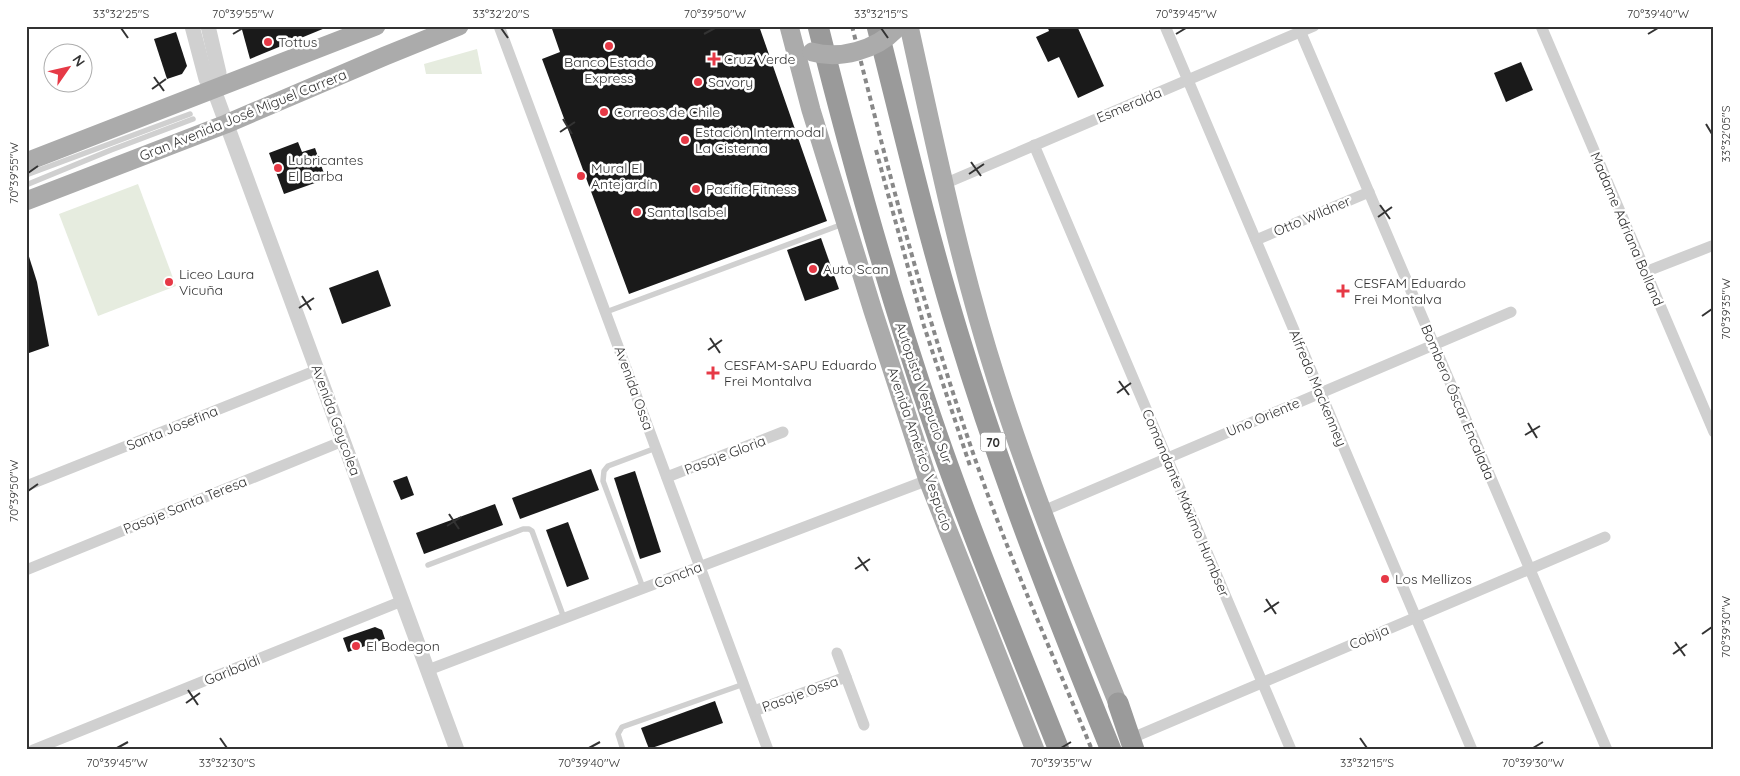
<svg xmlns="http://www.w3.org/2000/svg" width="1740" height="776" font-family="Quicksand,sans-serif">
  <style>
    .green { fill: #e6ecdf }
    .building { fill: #1a1a1a }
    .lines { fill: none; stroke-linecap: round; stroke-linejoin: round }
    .service { stroke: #d0d0d0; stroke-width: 5.5 }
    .minor { stroke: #d0d0d0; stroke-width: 11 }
    .tertiary { stroke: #d0d0d0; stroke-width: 15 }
    .primary { stroke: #ababab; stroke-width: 19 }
    .motorway { stroke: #9a9a9a; stroke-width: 21 }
    .rail { stroke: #888; stroke-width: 4; stroke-dasharray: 5 4; stroke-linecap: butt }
    .primary-bridge { stroke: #ababab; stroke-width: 19 }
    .ticks { fill: none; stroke: #333; stroke-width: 2 }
    .poi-dot { fill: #e63946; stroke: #fff; stroke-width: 2 }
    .labels { text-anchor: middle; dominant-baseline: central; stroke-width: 5; stroke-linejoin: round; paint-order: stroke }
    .shield { fill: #fff; stroke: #707070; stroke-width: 1 }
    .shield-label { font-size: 12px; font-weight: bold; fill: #333 }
    .poi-label { font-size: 14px; fill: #333; stroke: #fff; text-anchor: start }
    .street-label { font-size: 14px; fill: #333; stroke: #fff }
    .neatline { fill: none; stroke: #333; stroke-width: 2 }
    .ticks-label { font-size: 12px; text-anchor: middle; fill: #333 }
  </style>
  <rect width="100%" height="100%" fill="#fff"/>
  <g class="green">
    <path d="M 477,49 L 482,74 L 426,74 L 424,64 Z"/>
    <path d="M 138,184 L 176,286 L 98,316 L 59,214 Z"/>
  </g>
  <g class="building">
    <path d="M 241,26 L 330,26 L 250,59 Z"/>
    <path d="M 551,26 L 759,26 L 827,221 L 629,294 L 542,59 L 560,52 Z"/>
    <path d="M 1047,26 L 1077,26 L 1104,86 L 1078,98 L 1059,57 L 1048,62 L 1036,37 L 1049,31 Z"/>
    <path d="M 176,32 L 187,66 L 182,74 L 167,79 L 154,39 Z"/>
    <path d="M 1521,62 L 1533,90 L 1506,102 L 1494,73 Z"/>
    <path d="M 298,142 L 302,152 L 315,148 L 326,179 L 284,194 L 269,153 Z"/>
    <path d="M 821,238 L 839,289 L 805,301 L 787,250 Z"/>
    <path d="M 26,247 L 37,282 L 49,346 L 29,353 L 26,346 Z"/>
    <path d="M 378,270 L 391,306 L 342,324 L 329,288 Z"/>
    <path d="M 591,469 L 599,490 L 520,519 L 512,498 Z"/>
    <path d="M 635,471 L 661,552 L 640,559 L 614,478 Z"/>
    <path d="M 407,476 L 414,495 L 401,500 L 393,481 Z"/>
    <path d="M 495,504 L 503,525 L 424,554 L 416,533 Z"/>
    <path d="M 568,522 L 589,579 L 567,587 L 546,530 Z"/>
    <path d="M 375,627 L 382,630 L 385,639 L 348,652 L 343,638 Z"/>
    <path d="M 715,701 L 723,723 L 649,749 L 641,728 Z"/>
  </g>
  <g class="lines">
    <g class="service">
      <path d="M 26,175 L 190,114"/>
      <path d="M 26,185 L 111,150 L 193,119"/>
      <path d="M 606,312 L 843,224"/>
      <path d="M 428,565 L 523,529 L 529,529 L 532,531 L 564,618"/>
      <path d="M 643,588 L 603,481 L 604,471 L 608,466 L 656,448"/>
      <path d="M 623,750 L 618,734 L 622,727 L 744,684"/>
    </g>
    <g class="minor">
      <path d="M 499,26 L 768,750"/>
      <path d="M 1165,26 L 1472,750"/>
      <path d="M 1298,26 L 1607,750"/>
      <path d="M 1541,26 L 1714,432"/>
      <path d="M 1034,145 L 1291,750"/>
      <path d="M 944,184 L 1314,26"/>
      <path d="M 1256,240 L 1369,192"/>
      <path d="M 1645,272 L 1714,245"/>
      <path d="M 667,477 L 783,432"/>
      <path d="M 26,486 L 317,370"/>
      <path d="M 1043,511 L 1511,312"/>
      <path d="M 26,570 L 343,441"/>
      <path d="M 837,653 L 864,725"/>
      <path d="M 428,670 L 928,480"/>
      <path d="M 754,711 L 846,677"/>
      <path d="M 1132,738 L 1605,537"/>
      <path d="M 33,750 L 402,601"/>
    </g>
    <g class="tertiary">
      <path d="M 192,26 L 206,79 L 214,90 L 457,750"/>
      <path d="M 208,26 L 219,73 L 214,90"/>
    </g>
    <g class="primary">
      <path d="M 789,26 L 811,110 L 873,311 L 928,480 L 1035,750"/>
      <path d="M 909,26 C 935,144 959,262 996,378 C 1032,492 1078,605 1123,716"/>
      <path d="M 26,162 L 376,26"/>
      <path d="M 26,201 L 226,124 L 385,56 L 459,26"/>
    </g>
    <g class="motorway">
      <path d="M 818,26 C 851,158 887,288 931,417 C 969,529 1015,639 1059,750"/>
      <path d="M 877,26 C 903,129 927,232 958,333 C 1001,475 1055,613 1111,750"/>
      <path d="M 1118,703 L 1134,750"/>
    </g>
    <g class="rail">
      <path d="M 852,26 C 890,178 929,329 981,476 C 1014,569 1055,659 1092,750"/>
      <path d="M 876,150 L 924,326 L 970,466"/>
    </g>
    <path class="primary-bridge" d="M 812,52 C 839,60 876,50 896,29"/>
  </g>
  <path class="ticks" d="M 121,28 L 128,38M 501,28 L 508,38M 881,28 L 888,38M 233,34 L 243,28M 704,34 L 715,28M 1176,34 L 1186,28M 1648,34 L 1658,28M 154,77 L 164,91M 152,89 L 166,79M 563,119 L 572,134M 1706,124 L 1712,134M 560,132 L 575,122M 971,162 L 981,176M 28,173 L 38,166M 969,174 L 984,164M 1380,205 L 1390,219M 1378,217 L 1392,207M 302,296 L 311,310M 299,308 L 314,298M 1702,316 L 1712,309M 710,338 L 720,353M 708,350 L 722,340M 1119,381 L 1129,395M 1117,393 L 1131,383M 1528,423 L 1537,438M 1525,435 L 1540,426M 28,491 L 38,484M 449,514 L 459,529M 447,526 L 461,517M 858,557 L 868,571M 855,569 L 870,559M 1266,599 L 1276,614M 1264,612 L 1279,602M 1702,634 L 1712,627M 1675,642 L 1685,656M 1673,654 L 1687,644M 188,690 L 198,705M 186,703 L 200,693M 220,738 L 227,748M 1360,738 L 1367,748M 117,748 L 128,742M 589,748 L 600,742M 1061,748 L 1071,742M 1533,748 L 1543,742"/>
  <g class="poi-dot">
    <circle cx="268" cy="42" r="5"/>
    <circle cx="609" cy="46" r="5"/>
    <path d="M711.5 51.5h5v5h5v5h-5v5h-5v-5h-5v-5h5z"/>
    <circle cx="698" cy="82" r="5"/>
    <circle cx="604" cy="112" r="5"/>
    <circle cx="685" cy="140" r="5"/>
    <circle cx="278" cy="168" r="5"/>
    <circle cx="581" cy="176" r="5"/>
    <circle cx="696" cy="189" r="5"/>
    <circle cx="637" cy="212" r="5"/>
    <circle cx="813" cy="269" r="5"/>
    <circle cx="169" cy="282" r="5"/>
    <path d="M1340.5 283.5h5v5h5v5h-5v5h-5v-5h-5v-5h5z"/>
    <path d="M710.5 365.5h5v5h5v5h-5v5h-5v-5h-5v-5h5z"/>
    <circle cx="1385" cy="579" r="5"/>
    <circle cx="356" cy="646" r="5"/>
  </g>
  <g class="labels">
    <rect class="shield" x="980.5" y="432.5" width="25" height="19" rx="4"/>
    <g class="shield-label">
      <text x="993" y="442">70</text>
    </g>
    <g class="poi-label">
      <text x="278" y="42">Tottus</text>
      <text x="724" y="59">Cruz Verde</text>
      <text x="609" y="62" text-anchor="middle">Banco Estado<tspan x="609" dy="16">Express</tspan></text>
      <text x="708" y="82">Savory</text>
      <text x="614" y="112">Correos de Chile</text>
      <text x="695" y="132">Estación Intermodal<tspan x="695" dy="16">La Cisterna</tspan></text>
      <text x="288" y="160">Lubricantes<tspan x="288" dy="16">El Barba</tspan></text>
      <text x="591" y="168">Mural El<tspan x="591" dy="16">Antejardín</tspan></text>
      <text x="706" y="189">Pacific Fitness</text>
      <text x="647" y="212">Santa Isabel</text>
      <text x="823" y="269">Auto Scan</text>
      <text x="179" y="274">Liceo Laura<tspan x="179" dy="16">Vicuña</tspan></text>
      <text x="1354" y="283">CESFAM Eduardo<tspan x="1354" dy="16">Frei Montalva</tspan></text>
      <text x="724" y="365">CESFAM-SAPU Eduardo<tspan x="724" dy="16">Frei Montalva</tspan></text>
      <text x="1395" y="579">Los Mellizos</text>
      <text x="366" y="646">El Bodegon</text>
    </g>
    <g class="street-label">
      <text transform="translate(1129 105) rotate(-23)">Esmeralda</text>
      <text transform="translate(243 115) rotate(-22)">Gran Avenida José Miguel Carrera</text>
      <text transform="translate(1312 216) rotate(-23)">Otto Wildner</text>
      <text transform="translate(1627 229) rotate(67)">Madame Adriana Bolland</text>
      <text transform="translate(634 388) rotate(70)">Avenida Ossa</text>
      <text transform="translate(1318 388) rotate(67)">Alfredo Mackenney</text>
      <text transform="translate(924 393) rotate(71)">Autopista Vespucio Sur</text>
      <text transform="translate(1458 402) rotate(67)">Bombero Óscar Encalada</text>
      <text transform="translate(1263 417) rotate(-23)">Uno Oriente</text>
      <text transform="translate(336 420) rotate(70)">Avenida Goycolea</text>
      <text transform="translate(172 428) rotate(-22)">Santa Josefina</text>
      <text transform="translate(920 449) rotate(71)">Avenida Américo Vespucio</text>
      <text transform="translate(725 455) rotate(-21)">Pasaje Gloria</text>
      <text transform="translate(1186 503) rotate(67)">Comandante Máximo Humbser</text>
      <text transform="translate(185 505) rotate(-22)">Pasaje Santa Teresa</text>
      <text transform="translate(678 575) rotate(-21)">Concha</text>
      <text transform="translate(1369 637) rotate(-23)">Cobija</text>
      <text transform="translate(232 670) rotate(-22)">Garibaldi</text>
      <text transform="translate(800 694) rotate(-20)">Pasaje Ossa</text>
    </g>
  </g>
  <rect width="1740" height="776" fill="none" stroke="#ffffff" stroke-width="55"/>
  <g transform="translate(68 68) rotate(56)"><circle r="24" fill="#ffffff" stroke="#adadad"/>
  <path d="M0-4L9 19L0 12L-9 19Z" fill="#e63946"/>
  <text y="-8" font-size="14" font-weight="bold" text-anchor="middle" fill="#333333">N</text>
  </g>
  <rect x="28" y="28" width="1684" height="720" class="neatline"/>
  <g class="ticks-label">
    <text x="121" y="18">33°32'25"S</text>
    <text x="243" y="18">70°39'55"W</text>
    <text x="501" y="18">33°32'20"S</text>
    <text x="715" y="18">70°39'50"W</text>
    <text x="881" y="18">33°32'15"S</text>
    <text x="1186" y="18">70°39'45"W</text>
    <text x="1658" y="18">70°39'40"W</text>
    <text transform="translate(1726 134) rotate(-90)" y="4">33°32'05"S</text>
    <text transform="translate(14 173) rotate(-90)" y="4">70°39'55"W</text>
    <text transform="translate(1726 309) rotate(-90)" y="4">70°39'35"W</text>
    <text transform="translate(14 491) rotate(-90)" y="4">70°39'50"W</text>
    <text transform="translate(1726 627) rotate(-90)" y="4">70°39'30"W</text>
    <text x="117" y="767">70°39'45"W</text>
    <text x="227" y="767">33°32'30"S</text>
    <text x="589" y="767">70°39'40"W</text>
    <text x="1061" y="767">70°39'35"W</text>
    <text x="1367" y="767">33°32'15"S</text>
    <text x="1533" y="767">70°39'30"W</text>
  </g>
</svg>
